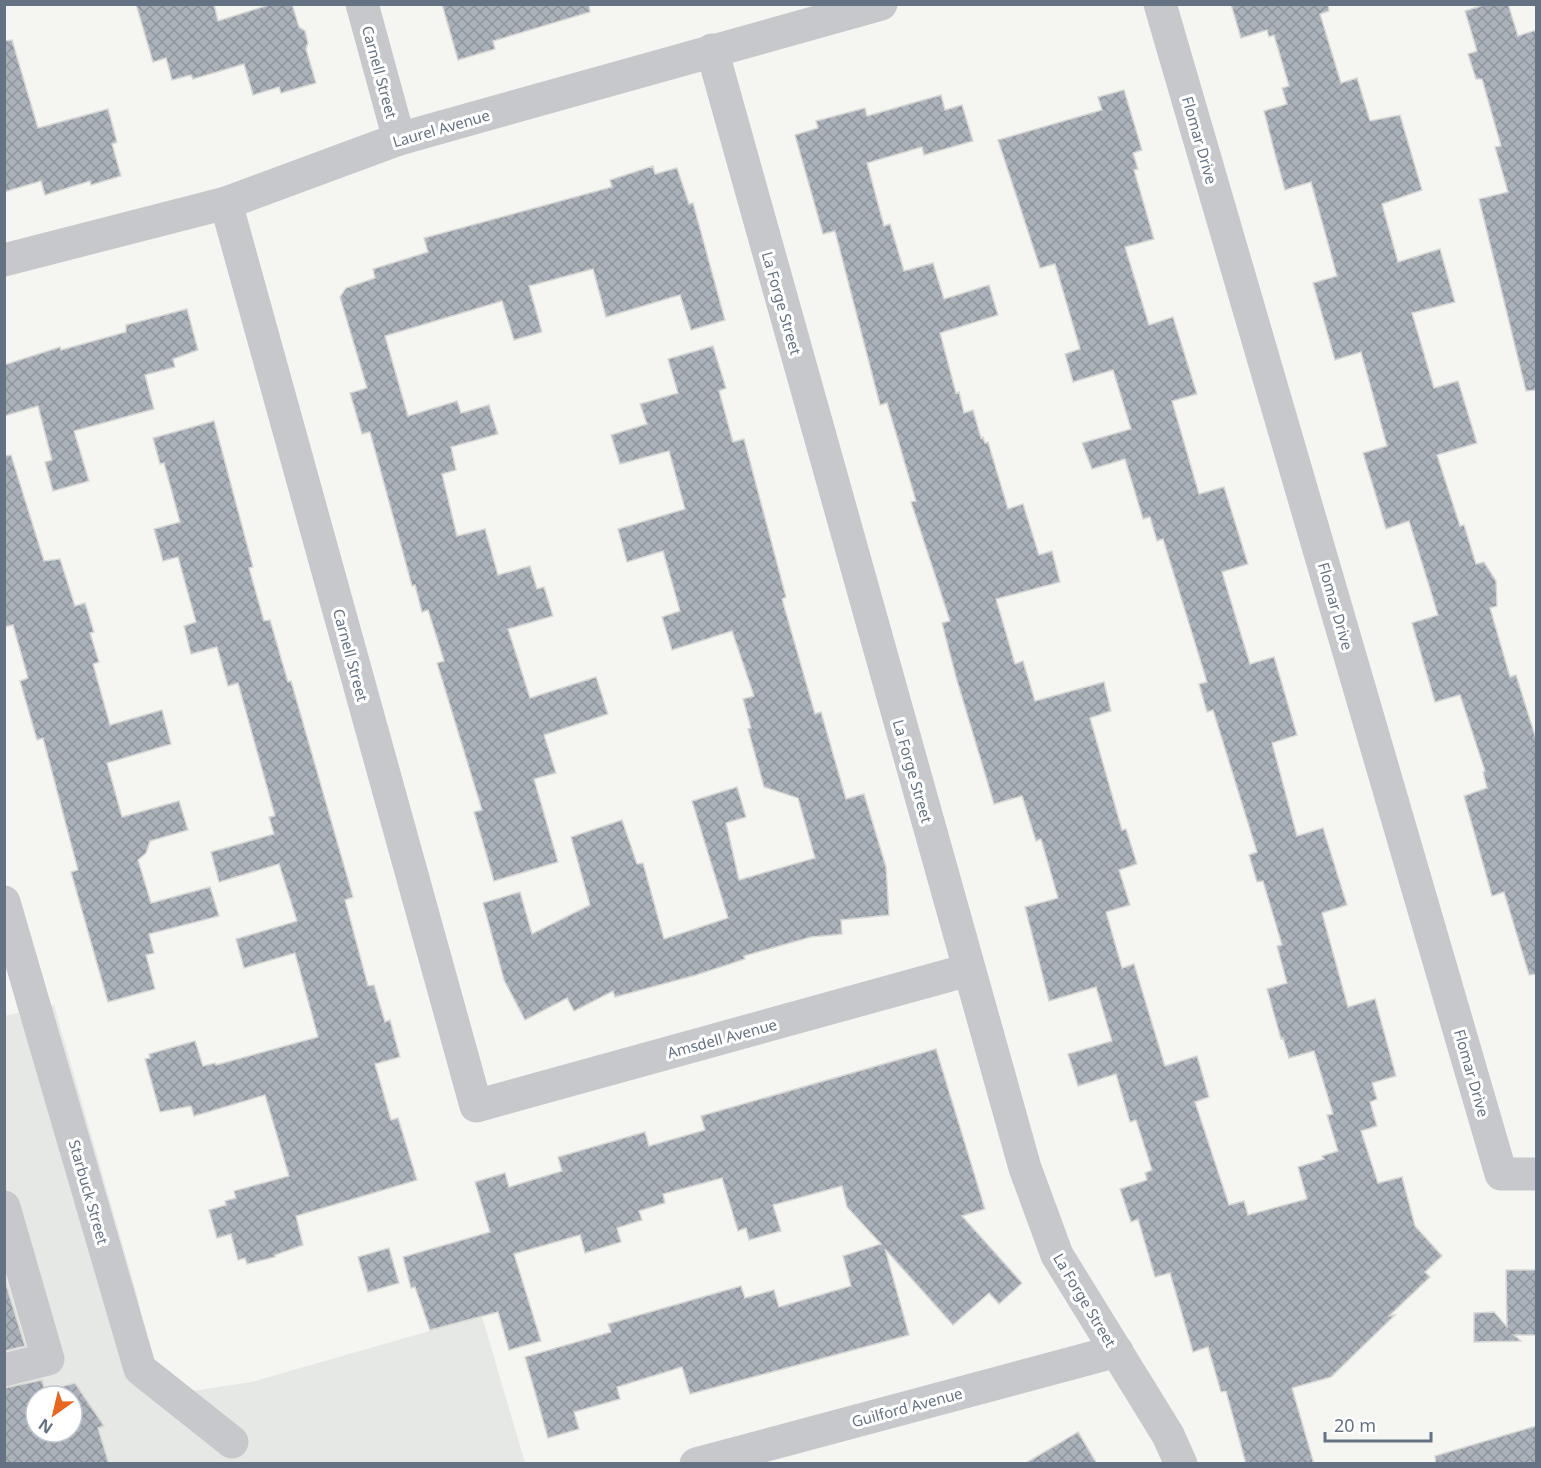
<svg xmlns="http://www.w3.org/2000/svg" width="1541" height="1468" font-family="'Noto Sans',sans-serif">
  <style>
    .built { fill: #e6e8e6; fill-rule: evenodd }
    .building { fill: url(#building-cross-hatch); stroke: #d7d7d5; stroke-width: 1.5; fill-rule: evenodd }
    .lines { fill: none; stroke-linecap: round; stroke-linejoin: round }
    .minor { stroke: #c6c8cc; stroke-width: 33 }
    .labels { text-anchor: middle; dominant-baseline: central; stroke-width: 6; stroke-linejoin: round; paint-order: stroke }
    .street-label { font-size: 15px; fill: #647284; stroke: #fff }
  </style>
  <defs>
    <pattern id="building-cross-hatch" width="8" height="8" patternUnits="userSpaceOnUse" patternTransform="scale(1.5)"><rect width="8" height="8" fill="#abb2b9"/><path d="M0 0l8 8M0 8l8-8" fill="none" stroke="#8f959c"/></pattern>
  </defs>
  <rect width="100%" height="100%" fill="#f5f6f2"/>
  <path class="built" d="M 54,1005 L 137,1295 L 154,1374 L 179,1393 L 251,1382 L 482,1316 L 525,1463 L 5,1463 L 4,1016 ZM 36,1396 L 72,1396 L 72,1432 L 36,1432 Z"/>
  <g class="building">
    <path d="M 136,4 L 214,4 L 218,21 L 272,4 L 292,4 L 299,27 L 305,31 L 308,43 L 306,49 L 316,83 L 281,93 L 279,87 L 253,95 L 244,64 L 193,79 L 191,75 L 172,80 L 166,58 L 153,62 Z"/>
    <path d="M 442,4 L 589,4 L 590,12 L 493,41 L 495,49 L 458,60 Z"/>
    <path d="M 1231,4 L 1328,4 L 1329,11 L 1320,14 L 1341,83 L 1357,78 L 1370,121 L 1400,115 L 1422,190 L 1382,204 L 1398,262 L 1440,249 L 1455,302 L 1412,313 L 1434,388 L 1458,381 L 1477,443 L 1437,455 L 1460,526 L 1464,525 L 1476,564 L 1484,562 L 1496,581 L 1497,606 L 1490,608 L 1510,677 L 1516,675 L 1536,739 L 1536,974 L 1529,975 L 1504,892 L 1492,896 L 1464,796 L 1487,788 L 1483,772 L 1485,771 L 1460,695 L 1435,702 L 1425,668 L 1412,623 L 1438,615 L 1409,521 L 1386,529 L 1363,453 L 1387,446 L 1361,352 L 1335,360 L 1313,283 L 1337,276 L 1311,182 L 1285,190 L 1275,154 L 1264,111 L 1287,104 L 1282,88 L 1289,86 L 1274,35 L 1269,37 L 1267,30 L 1241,38 Z"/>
    <path d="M 1487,4 L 1508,4 L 1518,36 L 1536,30 L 1536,390 L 1526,391 L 1479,199 L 1508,192 L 1495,147 L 1501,146 L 1482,79 L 1476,79 L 1468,54 L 1477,51 L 1465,11 Z"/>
    <path d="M 12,40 L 38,128 L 108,109 L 117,142 L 112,144 L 121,176 L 91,185 L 90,181 L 45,195 L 41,181 L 4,192 L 4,41 Z"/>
    <path d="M 1124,90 L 1142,150 L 1133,153 L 1138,169 L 1134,170 L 1154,239 L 1125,247 L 1149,325 L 1173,317 L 1197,394 L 1172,401 L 1199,494 L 1224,487 L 1248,564 L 1222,572 L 1250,664 L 1274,657 L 1297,735 L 1272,743 L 1297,836 L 1323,828 L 1347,905 L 1322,913 L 1348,1007 L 1375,999 L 1396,1076 L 1372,1083 L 1377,1099 L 1370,1102 L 1377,1126 L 1361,1131 L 1378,1183 L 1402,1177 L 1415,1226 L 1442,1256 L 1425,1272 L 1430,1277 L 1389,1316 L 1395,1315 L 1331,1377 L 1292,1388 L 1314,1464 L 1246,1464 L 1226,1391 L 1221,1392 L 1208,1347 L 1193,1352 L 1170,1273 L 1155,1277 L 1138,1219 L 1131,1222 L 1120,1189 L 1147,1180 L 1145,1173 L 1152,1170 L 1136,1120 L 1130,1122 L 1116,1074 L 1078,1086 L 1068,1054 L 1112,1041 L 1096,987 L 1049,1001 L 1025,907 L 1058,898 L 1041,839 L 1036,841 L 1022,796 L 994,804 L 956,677 L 942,623 L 950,621 L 911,502 L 916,501 L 887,403 L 880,405 L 835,231 L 823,234 L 795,135 L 818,128 L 816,121 L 865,108 L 867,116 L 941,95 L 945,110 L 962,105 L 973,141 L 924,155 L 922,147 L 867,163 L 884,226 L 890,224 L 904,271 L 933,263 L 944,299 L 989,285 L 998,315 L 940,333 L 956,393 L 959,392 L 964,413 L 973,410 L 981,438 L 983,437 L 985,443 L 988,442 L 1008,509 L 1023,504 L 1039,555 L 1052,551 L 1060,582 L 996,599 L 1015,664 L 1023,661 L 1035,701 L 1104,682 L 1111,711 L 1090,718 L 1122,830 L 1126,829 L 1137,864 L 1119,870 L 1130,905 L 1106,912 L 1122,968 L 1134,964 L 1165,1066 L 1197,1056 L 1209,1097 L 1195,1102 L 1229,1205 L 1244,1201 L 1248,1215 L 1307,1199 L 1298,1167 L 1324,1159 L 1322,1156 L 1338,1151 L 1327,1115 L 1333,1114 L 1314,1051 L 1289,1058 L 1283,1038 L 1281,1039 L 1267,989 L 1287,983 L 1277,946 L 1282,945 L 1263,881 L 1257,882 L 1249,855 L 1257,852 L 1213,710 L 1207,712 L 1199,684 L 1207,682 L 1163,539 L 1157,541 L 1150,517 L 1143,519 L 1125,459 L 1092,469 L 1082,443 L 1131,429 L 1113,370 L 1073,382 L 1065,354 L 1080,349 L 1055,264 L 1040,268 L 998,140 L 1102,110 L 1098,97 Z"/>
    <path d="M 653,166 L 655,174 L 677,168 L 689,204 L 693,203 L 725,320 L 691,330 L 680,295 L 606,317 L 593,269 L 529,286 L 542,332 L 514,340 L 502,301 L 385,336 L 408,416 L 457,401 L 461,413 L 489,405 L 498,434 L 451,447 L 456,470 L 442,474 L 457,536 L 485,529 L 498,575 L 530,566 L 537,589 L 544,587 L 553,616 L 508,629 L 530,698 L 596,677 L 608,714 L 544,735 L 556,773 L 534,779 L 558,862 L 494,881 L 474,812 L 482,810 L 437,663 L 444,661 L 428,610 L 422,612 L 415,585 L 412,586 L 370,432 L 362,434 L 350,393 L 367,388 L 340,297 L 346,288 L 375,278 L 373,269 L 428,252 L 424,238 L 612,187 L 610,180 Z"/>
    <path d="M 187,309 L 198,350 L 173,359 L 175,367 L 145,375 L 154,409 L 74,431 L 89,481 L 53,491 L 45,462 L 52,460 L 38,406 L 4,416 L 4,365 L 60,347 L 61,350 L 126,332 L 126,325 Z"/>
    <path d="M 713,346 L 726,388 L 719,391 L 733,442 L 744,439 L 786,597 L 782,599 L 815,714 L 821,712 L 846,799 L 864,794 L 886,867 L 889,915 L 841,920 L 842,934 L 811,937 L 744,956 L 745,959 L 696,975 L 615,997 L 613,991 L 574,1011 L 567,998 L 525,1020 L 504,980 L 483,903 L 520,892 L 532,934 L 590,905 L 571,837 L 622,820 L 637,864 L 643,863 L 664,939 L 728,918 L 692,801 L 737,787 L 746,817 L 726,823 L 739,880 L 815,858 L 798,798 L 764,787 L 748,729 L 751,728 L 743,699 L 754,696 L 732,631 L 672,650 L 662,617 L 680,611 L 663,551 L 627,562 L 618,529 L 685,509 L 669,451 L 620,464 L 611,435 L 647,424 L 640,404 L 678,393 L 668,359 Z"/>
    <path d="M 214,421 L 253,567 L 249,568 L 264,621 L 270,620 L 288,682 L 291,681 L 353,897 L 345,900 L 368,986 L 374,985 L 385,1022 L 390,1020 L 400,1057 L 375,1064 L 391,1120 L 398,1118 L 417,1180 L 296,1216 L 303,1245 L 275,1255 L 275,1257 L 247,1264 L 245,1258 L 238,1260 L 231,1234 L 217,1238 L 209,1210 L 226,1205 L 225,1201 L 236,1198 L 234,1191 L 289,1176 L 265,1095 L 194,1116 L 191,1106 L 160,1112 L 145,1059 L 150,1058 L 149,1054 L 195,1041 L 203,1066 L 215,1063 L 216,1065 L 318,1037 L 295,953 L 244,968 L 236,939 L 297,921 L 279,864 L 219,882 L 211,852 L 274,834 L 269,817 L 275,816 L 238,683 L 228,686 L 217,647 L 191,654 L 184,626 L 196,622 L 178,557 L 163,561 L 154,529 L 180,522 L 164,463 L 160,464 L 153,438 Z"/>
    <path d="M 11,455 L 44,561 L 60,559 L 75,606 L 85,603 L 94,632 L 90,633 L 99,662 L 93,664 L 110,725 L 162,710 L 171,744 L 107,763 L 122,817 L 179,801 L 188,830 L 150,841 L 146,853 L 138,860 L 151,903 L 210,887 L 219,916 L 149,934 L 154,953 L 146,955 L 155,989 L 108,1002 L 71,872 L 78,870 L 43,738 L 37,740 L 20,681 L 28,678 L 13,625 L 4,627 L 4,456 Z"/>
    <path d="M 936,1049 L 985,1209 L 962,1216 L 1022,1283 L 999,1304 L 989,1293 L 953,1325 L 885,1249 L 909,1335 L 690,1394 L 682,1367 L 617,1387 L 620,1399 L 574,1412 L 579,1429 L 548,1438 L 525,1357 L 611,1332 L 608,1324 L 741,1286 L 745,1298 L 774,1290 L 779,1307 L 851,1286 L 843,1256 L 881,1244 L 847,1207 L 842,1186 L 773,1205 L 781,1231 L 749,1240 L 746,1228 L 738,1231 L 722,1178 L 663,1194 L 665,1203 L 639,1211 L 642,1220 L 617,1228 L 621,1242 L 585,1253 L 580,1235 L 514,1254 L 541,1341 L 509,1350 L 498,1312 L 430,1330 L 415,1287 L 411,1288 L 403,1257 L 490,1232 L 475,1182 L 505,1173 L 509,1187 L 562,1171 L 558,1157 L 645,1132 L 649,1146 L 705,1130 L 701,1116 Z"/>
    <path d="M 389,1248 L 399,1283 L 368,1292 L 358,1257 Z"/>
    <path d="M 1506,1270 L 1536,1270 L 1536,1335 L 1514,1335 L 1521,1341 L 1474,1342 L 1474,1313 L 1494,1312 L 1507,1327 Z"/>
    <path d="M 4,1278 L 25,1346 L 4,1351 Z"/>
    <path d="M 42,1380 L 45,1391 L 75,1383 L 104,1426 L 98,1428 L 109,1464 L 4,1464 L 4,1388 ZM 36,1396 L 72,1396 L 72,1432 L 36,1432 Z"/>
    <path d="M 1536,1426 L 1536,1464 L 1436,1464 L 1435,1456 Z"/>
    <path d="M 1078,1432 L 1097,1464 L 1024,1464 Z"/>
  </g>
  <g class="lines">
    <g class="minor">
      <path d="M 362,4 L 399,139"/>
      <path d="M 1160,4 L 1501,1174 L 1536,1174"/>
      <path d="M 712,50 L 1025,1168 L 1057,1255 L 1168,1435 L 1181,1464"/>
      <path d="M 226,203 L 476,1106 L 968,970"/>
      <path d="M 4,260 L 226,203 L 399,139 L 881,4"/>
      <path d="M 4,902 L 140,1369 L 232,1442"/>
      <path d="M 4,1207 L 48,1359 L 4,1370"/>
      <path d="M 696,1464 L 1117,1351"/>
    </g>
  </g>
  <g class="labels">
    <g class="street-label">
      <text transform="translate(380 72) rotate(75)">Carnell Street</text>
      <text transform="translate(441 128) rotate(-16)">Laurel Avenue</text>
      <text transform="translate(1200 140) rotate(74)">Flomar Drive</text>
      <text transform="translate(782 303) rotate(74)">La Forge Street</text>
      <text transform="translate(1336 606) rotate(74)">Flomar Drive</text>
      <text transform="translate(351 655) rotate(75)">Carnell Street</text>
      <text transform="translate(913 771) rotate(74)">La Forge Street</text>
      <text transform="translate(722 1038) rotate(-15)">Amsdell Avenue</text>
      <text transform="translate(1472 1073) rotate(74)">Flomar Drive</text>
      <text transform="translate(89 1192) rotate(74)">Starbuck Street</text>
      <text transform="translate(1085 1300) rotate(59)">La Forge Street</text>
      <text transform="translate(907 1407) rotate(-15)">Guilford Avenue</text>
    </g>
  </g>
  <rect width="1541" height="1468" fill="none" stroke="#647284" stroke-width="12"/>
  <g transform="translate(54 1414) rotate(214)"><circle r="28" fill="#ffffff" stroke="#c1c7ce" stroke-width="1.5"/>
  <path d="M0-4.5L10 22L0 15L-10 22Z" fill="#e96620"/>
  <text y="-9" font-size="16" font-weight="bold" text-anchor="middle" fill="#647284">N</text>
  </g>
  <path d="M1325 1432v9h106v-9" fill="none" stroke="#647284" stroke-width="3"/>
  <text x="1334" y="1432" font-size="18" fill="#647284" stroke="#ffffff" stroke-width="4.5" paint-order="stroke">20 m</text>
</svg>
